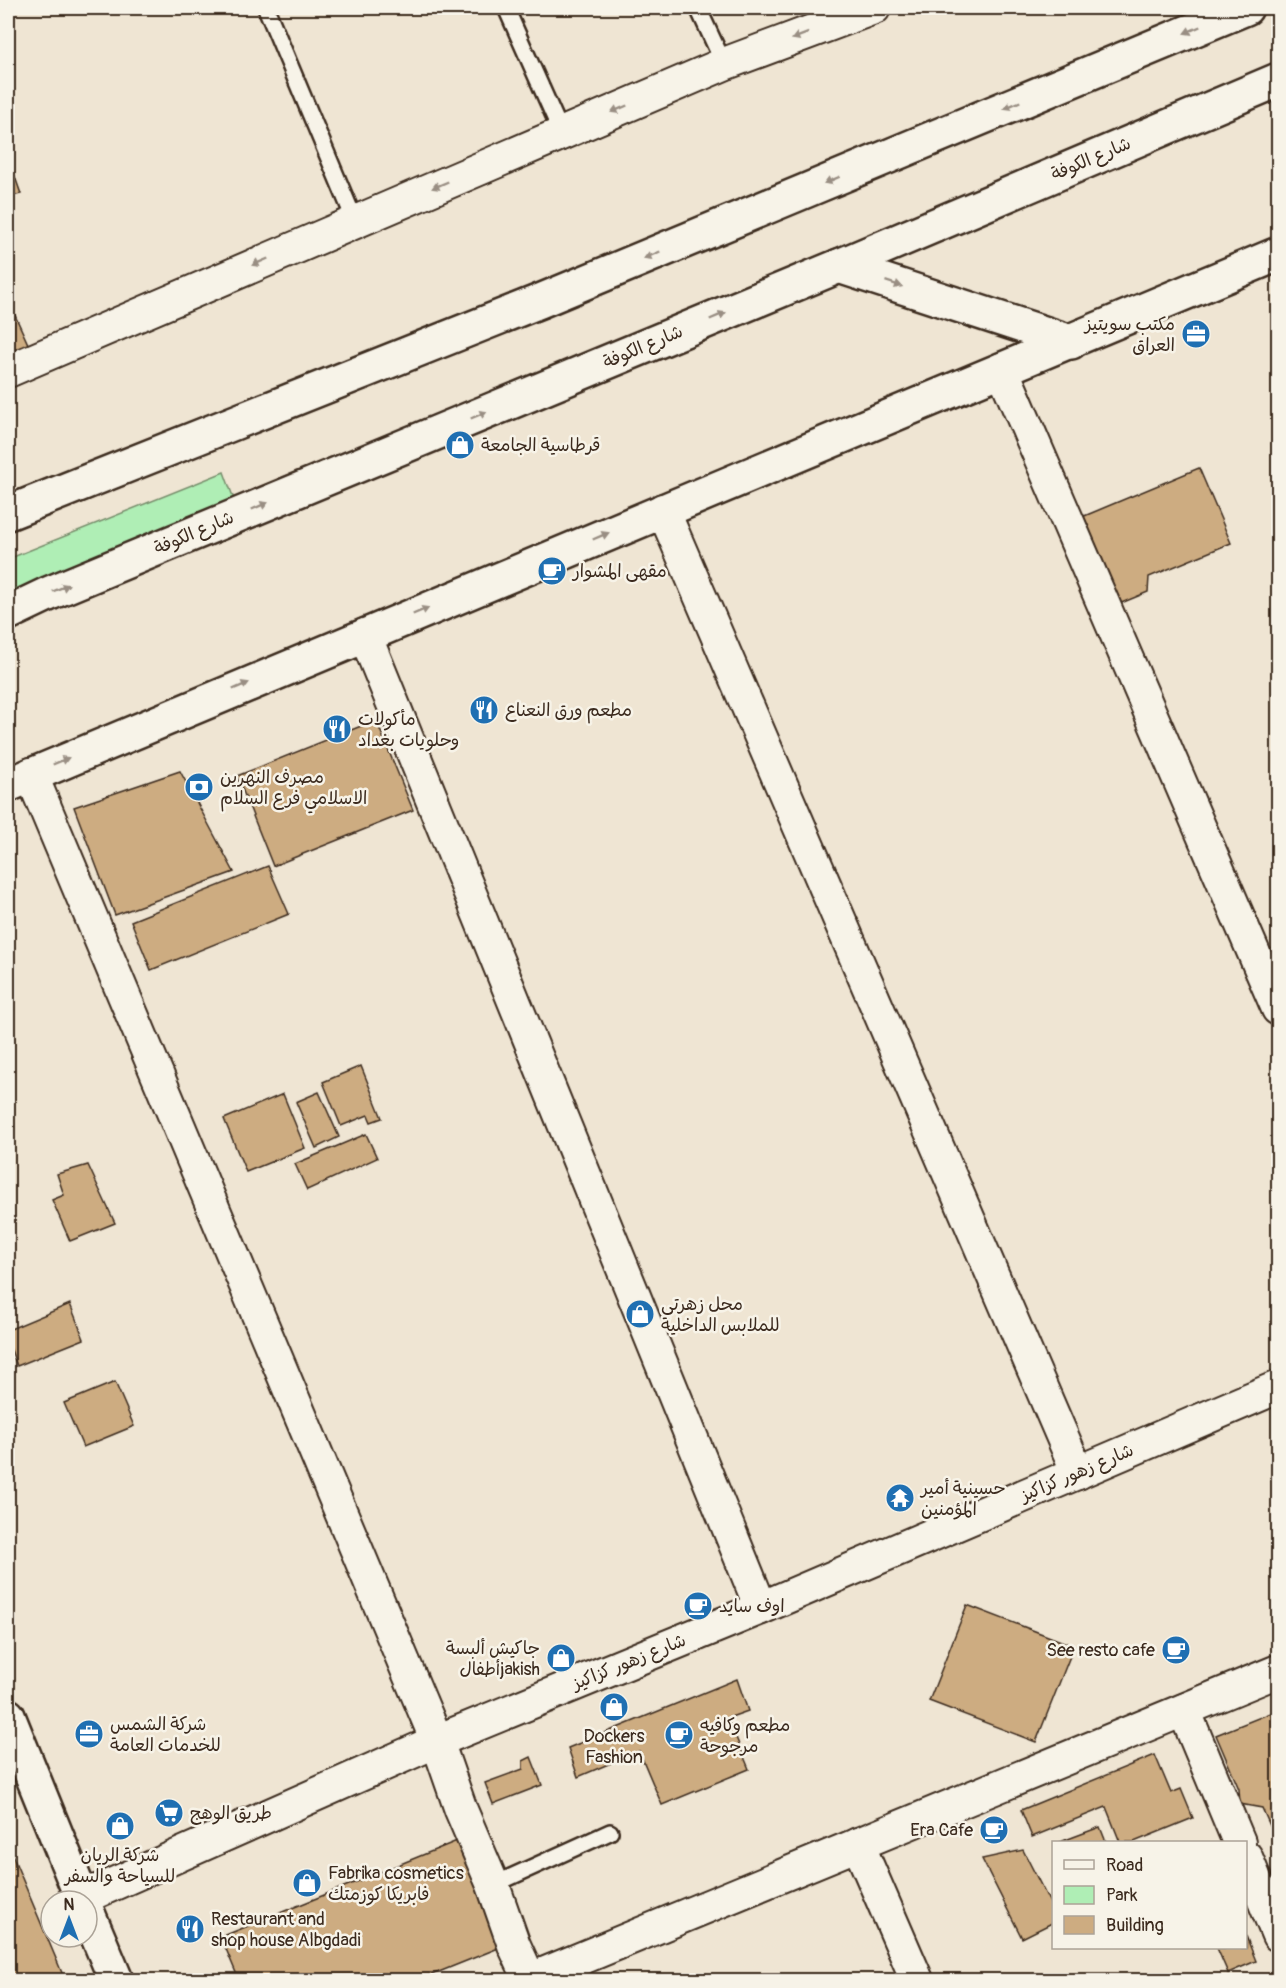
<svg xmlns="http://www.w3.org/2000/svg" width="1286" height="1988" font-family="Pangolin,'Playpen Sans Arabic',sans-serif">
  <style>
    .green { fill: #afeeb5; stroke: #758c6a; stroke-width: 1.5 }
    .building { fill: #cdac81; stroke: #3b2a1e; stroke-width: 1.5 }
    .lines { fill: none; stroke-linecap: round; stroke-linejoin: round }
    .service-casing { stroke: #3b2a1e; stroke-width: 20 }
    .minor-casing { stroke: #3b2a1e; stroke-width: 36 }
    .tertiary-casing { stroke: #3b2a1e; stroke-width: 38 }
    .secondary-casing { stroke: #3b2a1e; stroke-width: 38 }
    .trunk-casing { stroke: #3b2a1e; stroke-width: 38 }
    .service { stroke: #f7f3e8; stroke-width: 15 }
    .minor { stroke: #f7f3e8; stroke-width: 32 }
    .tertiary { stroke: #f7f3e8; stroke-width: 33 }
    .secondary { stroke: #f7f3e8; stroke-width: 33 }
    .trunk { stroke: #f7f3e8; stroke-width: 33 }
    .oneway { fill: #998e83 }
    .labels { text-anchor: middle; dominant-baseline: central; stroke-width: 5; stroke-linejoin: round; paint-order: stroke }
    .street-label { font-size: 18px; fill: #3b2a1e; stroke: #f7f3e8 }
    .poi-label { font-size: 18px; fill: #3b2a1e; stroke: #f7f3e8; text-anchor: start }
  </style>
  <rect width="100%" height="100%" fill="#efe5d3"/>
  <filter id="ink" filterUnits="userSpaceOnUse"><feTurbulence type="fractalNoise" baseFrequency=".0167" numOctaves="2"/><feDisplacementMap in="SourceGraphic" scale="12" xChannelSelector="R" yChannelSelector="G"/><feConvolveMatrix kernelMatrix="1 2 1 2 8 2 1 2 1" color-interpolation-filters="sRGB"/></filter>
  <g filter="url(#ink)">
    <path class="green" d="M 224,472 L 235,502 L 8,611 L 8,559 Z"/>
    <g class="building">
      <path d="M 8,157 L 21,194 L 8,197 Z"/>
      <path d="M 8,300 L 33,355 L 8,367 Z"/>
      <path d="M 1199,468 L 1231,543 L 1149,577 L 1148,592 L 1119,604 L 1082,517 Z"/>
      <path d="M 376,720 L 413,810 L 273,866 L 237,776 Z"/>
      <path d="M 180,771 L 234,872 L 115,915 L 74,807 Z"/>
      <path d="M 268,866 L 289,914 L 151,970 L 131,921 Z"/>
      <path d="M 361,1066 L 382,1118 L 371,1122 L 368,1115 L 341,1126 L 323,1082 Z"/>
      <path d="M 319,1092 L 339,1137 L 316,1148 L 296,1102 Z"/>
      <path d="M 283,1094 L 305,1148 L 246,1172 L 224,1119 Z"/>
      <path d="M 366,1134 L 377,1158 L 307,1190 L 295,1164 Z"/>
      <path d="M 88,1165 L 115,1223 L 70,1241 L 52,1200 L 64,1195 L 57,1174 Z"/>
      <path d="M 70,1304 L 84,1339 L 17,1366 L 8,1342 L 8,1330 Z"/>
      <path d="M 115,1382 L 134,1426 L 83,1447 L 64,1403 Z"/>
      <path d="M 967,1605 L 1074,1646 L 1036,1742 L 929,1701 Z"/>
      <path d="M 737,1679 L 748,1711 L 728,1718 L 749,1769 L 662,1805 L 639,1751 L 578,1777 L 568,1748 Z"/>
      <path d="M 1278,1710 L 1278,1828 L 1272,1830 L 1262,1808 L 1240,1804 L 1239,1789 L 1216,1735 Z"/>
      <path d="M 1155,1755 L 1171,1793 L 1181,1789 L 1193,1818 L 1134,1842 L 1120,1842 L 1106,1807 L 1032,1837 L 1021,1810 Z"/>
      <path d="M 531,1757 L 542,1785 L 493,1804 L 485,1783 L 523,1769 L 523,1761 Z"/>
      <path d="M 1100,1827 L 1106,1842 L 1060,1842 Z"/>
      <path d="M 457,1841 L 501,1947 L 419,1980 L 239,1980 L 221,1937 Z"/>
      <path d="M 8,1845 L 65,1980 L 8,1980 Z"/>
      <path d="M 1023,1850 L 1054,1911 L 1054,1922 L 1022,1938 L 982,1859 Z"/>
      <path d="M 1246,1936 L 1256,1961 L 1228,1973 L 1217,1948 L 1246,1948 Z"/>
    </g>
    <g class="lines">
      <g class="service-casing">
        <g id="service">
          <path d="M 266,8 L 355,221"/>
          <path d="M 506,8 L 562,134"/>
          <path d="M 698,8 L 724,64"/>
          <path d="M 493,1885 L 610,1832"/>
        </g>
      </g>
      <g class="minor-casing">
        <g id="minor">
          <path d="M 1002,369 L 1278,1009"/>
          <path d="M 8,371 L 724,64 L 874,8"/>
          <path d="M 663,510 L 1078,1473"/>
          <path d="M 365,635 L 761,1608"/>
          <path d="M 31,774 L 437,1741 L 461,1810 L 493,1885 L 514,1945 L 530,1980"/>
          <path d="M 1184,1710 L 1239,1842"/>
          <path d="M 858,1844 L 917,1980"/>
          <path d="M 1246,1857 L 1278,1935"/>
          <path d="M 82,1898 L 437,1741 L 761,1608 L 1278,1387"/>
          <path d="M 529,1980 L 1278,1671"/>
        </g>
      </g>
      <g class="tertiary-casing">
        <path id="tertiary" d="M 8,785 L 1278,254"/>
      </g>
      <g class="secondary-casing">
        <g id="secondary">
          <path d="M 8,1716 L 83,1901"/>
          <path d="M 87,1911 L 116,1980"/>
        </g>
      </g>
      <g class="trunk-casing">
        <g id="trunk">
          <path d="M 839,266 L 1071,342"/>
          <path d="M 8,513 L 540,301 L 1246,8"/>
          <path d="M 8,613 L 50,593 L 839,266 L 1278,80"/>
        </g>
      </g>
      <use href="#service" class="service"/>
      <use href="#minor" class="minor"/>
      <use href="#tertiary" class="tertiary"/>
      <use href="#secondary" class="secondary"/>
      <use href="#trunk" class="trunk"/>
    </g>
    <defs><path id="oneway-solid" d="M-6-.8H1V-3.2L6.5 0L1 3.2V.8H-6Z" transform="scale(1.5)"/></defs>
    <g class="oneway">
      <use href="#oneway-solid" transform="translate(1192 30) rotate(157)"/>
      <use href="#oneway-solid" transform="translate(800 36) rotate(159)"/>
      <use href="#oneway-solid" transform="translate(1012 105) rotate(157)"/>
      <use href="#oneway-solid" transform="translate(619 109) rotate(157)"/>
      <use href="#oneway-solid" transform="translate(832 180) rotate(157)"/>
      <use href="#oneway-solid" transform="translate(440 185) rotate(157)"/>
      <use href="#oneway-solid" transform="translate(652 255) rotate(157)"/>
      <use href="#oneway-solid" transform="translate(260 262) rotate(157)"/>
      <use href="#oneway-solid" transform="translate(894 284) rotate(18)"/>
      <use href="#oneway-solid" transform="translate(718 316) rotate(-23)"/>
      <use href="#oneway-solid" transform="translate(479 415) rotate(-23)"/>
      <use href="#oneway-solid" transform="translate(260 506) rotate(-23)"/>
      <use href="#oneway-solid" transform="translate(601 536) rotate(-23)"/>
      <use href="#oneway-solid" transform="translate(61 588) rotate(-23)"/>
      <use href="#oneway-solid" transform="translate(421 611) rotate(-23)"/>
      <use href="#oneway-solid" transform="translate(241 686) rotate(-23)"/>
      <use href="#oneway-solid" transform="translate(61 761) rotate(-23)"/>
    </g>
  </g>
  <defs>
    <g id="office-disc" transform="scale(1.5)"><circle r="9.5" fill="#1f6fb2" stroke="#f7f3e8"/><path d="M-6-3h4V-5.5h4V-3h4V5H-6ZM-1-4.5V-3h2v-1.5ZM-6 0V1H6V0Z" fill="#fff"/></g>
    <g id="shop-disc" transform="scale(1.5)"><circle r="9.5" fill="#1f6fb2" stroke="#f7f3e8"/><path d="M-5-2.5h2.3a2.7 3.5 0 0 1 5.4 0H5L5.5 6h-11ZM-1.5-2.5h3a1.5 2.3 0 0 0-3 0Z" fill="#fff"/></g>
    <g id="cafe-disc" transform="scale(1.5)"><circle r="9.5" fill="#1f6fb2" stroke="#f7f3e8"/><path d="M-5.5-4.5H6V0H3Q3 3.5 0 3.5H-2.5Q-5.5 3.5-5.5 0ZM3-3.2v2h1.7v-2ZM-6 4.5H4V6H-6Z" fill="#fff"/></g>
    <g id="restaurant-disc" transform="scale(1.5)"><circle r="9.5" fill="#1f6fb2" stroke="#f7f3e8"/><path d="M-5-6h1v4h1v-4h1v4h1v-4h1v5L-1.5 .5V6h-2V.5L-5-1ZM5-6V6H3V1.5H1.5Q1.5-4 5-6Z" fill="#fff"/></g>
    <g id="bank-disc" transform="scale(1.5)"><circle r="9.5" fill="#1f6fb2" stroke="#f7f3e8"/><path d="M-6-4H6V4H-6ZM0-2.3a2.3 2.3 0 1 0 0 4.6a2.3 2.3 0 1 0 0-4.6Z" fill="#fff"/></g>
    <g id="temple-disc" transform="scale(1.5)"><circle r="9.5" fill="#1f6fb2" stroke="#f7f3e8"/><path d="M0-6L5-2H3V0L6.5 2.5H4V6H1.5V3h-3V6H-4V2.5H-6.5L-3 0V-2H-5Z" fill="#fff"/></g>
    <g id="supermarket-disc" transform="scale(1.5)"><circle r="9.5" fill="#1f6fb2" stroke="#f7f3e8"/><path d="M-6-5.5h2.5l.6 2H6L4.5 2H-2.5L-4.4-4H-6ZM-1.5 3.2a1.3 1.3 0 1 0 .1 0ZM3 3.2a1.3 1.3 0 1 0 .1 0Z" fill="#fff"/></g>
  </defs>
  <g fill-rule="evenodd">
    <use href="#office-disc" x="1196" y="334"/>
    <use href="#shop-disc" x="460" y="445"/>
    <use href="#cafe-disc" x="552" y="571"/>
    <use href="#restaurant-disc" x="484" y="710"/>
    <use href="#restaurant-disc" x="337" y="729"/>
    <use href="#bank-disc" x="199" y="787"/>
    <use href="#shop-disc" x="640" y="1314"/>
    <use href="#temple-disc" x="900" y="1498"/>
    <use href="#cafe-disc" x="698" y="1606"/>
    <use href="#cafe-disc" x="1176" y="1650"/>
    <use href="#shop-disc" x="561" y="1658"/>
    <use href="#shop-disc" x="614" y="1707"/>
    <use href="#office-disc" x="89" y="1734"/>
    <use href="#cafe-disc" x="679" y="1735"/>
    <use href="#supermarket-disc" x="169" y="1813"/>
    <use href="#shop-disc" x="120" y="1826"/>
    <use href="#cafe-disc" x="994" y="1830"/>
    <use href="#shop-disc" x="307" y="1883"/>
    <use href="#restaurant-disc" x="190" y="1929"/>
  </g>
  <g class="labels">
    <g class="street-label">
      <text transform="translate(1091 159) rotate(-23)">شارع الكوفة</text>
      <text transform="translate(643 347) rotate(-23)">شارع الكوفة</text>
      <text transform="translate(194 533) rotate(-23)">شارع الكوفة</text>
      <text transform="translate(1077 1473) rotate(-23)">شارع زهور كزاكيز</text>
      <text transform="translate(629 1662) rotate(-22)">شارع زهور كزاكيز</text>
    </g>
    <g class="poi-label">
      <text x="1175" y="324" text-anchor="end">مكتب سويتيز<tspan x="1175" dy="21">العراق</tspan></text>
      <text x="481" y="445">قرطاسية الجامعة</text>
      <text x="573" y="571">مقهى المشوار</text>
      <text x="505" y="710">مطعم ورق النعناع</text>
      <text x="358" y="719">مأكولات<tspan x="358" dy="21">وحلويات بغداد</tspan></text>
      <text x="220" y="777">مصرف النهرين<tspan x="220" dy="21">الاسلامي فرع السلام</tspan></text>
      <text x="661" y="1304">محل زهرتي<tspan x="661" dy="21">للملابس الداخلية</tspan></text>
      <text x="921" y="1488">حسينية أمير<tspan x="921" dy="21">المؤمنين</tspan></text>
      <text x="719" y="1606">اوف سايد</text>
      <text x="540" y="1648" text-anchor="end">جاكيش ألبسة<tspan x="540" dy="21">أطفالjakish</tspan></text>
      <text x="1155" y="1650" text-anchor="end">See resto cafe</text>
      <text x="110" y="1724">شركة الشمس<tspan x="110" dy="21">للخدمات العامة</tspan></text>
      <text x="700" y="1725">مطعم وكافيه<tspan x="700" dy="21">مرجوحة</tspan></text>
      <text x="614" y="1736" text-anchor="middle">Dockers<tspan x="614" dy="21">Fashion</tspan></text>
      <text x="190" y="1813">طريق الوهج</text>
      <text x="973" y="1830" text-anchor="end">Era Cafe</text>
      <text x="120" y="1855" text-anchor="middle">شركة الريان<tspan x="120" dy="21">للسياحة والسفر</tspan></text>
      <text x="328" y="1873">Fabrika cosmetics<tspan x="328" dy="21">فابريكا كوزمتك</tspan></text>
      <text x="211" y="1919">Restaurant and<tspan x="211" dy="21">shop house Albgdadi</tspan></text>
    </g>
  </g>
  <rect width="1286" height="1988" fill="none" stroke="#f7f3e8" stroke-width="30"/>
  <rect x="15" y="15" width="1256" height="1958" fill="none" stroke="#3b2a1e" stroke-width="2" filter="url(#ink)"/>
  <rect x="1052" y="1841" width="195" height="108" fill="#f7f3e8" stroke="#aca397" stroke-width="1.5"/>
  <rect x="1064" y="1860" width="30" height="9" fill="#f7f3e8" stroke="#aca397" stroke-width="1.5"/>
  <text x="1106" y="1871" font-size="18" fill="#3b2a1e">Road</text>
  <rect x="1064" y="1886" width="30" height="18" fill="#afeeb5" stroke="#aca397" stroke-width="1.5"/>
  <text x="1106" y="1901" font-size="18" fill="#3b2a1e">Park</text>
  <rect x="1064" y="1916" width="30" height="18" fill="#cdac81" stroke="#aca397" stroke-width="1.5"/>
  <text x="1106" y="1931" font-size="18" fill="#3b2a1e">Building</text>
  <g transform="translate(69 1919)"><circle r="28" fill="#f7f3e8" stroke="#aca397" stroke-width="1.5"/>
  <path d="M0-4.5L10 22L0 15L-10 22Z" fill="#1f6fb2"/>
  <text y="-9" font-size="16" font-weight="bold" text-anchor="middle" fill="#3b2a1e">N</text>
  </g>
</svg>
